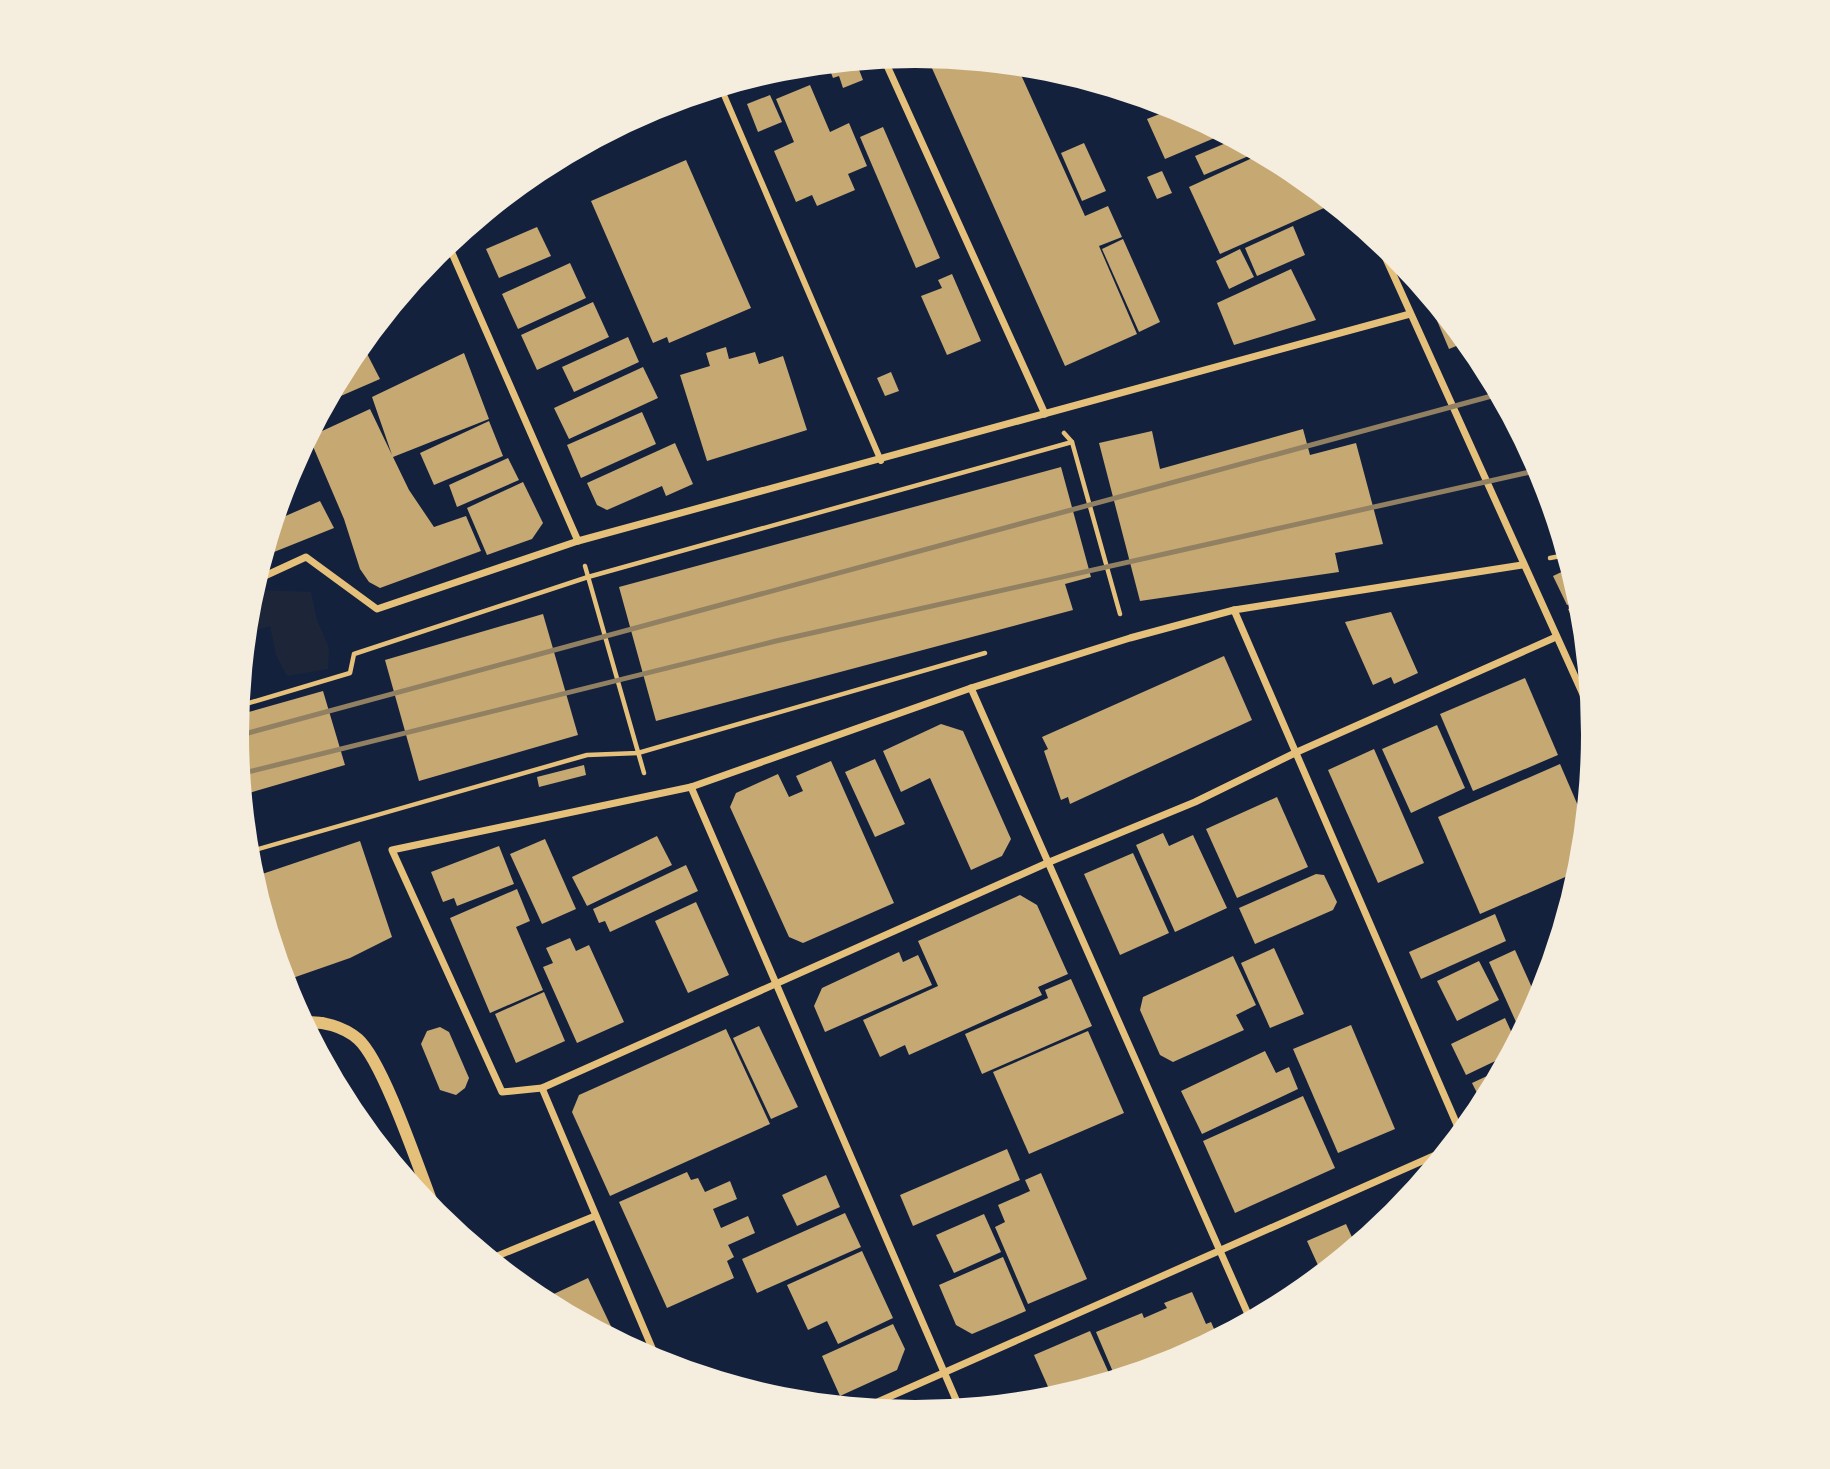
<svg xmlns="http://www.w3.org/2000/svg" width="1830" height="1469" font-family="'Varela Round',sans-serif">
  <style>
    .green { fill: #1d2539 }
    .building { fill: #c6a872 }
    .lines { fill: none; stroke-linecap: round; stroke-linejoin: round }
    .path { stroke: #e5c07b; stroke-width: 4.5 }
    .pedestrian { stroke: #e5c07b; stroke-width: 6 }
    .minor { stroke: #e5c07b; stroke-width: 7 }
    .tertiary { stroke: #e5c07b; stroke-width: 12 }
    .rail { stroke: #918062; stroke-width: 5 }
  </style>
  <rect width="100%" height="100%" fill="#14213d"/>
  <path class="green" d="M 258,590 L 311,592 L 317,620 L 329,648 L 328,669 L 287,676 L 276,655 L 270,626 L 246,633 L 252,593 Z"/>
  <g class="building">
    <path d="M 927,57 L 1017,66 L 1085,216 L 1108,206 L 1122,237 L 1099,246 L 1137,334 L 1065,366 Z"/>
    <path d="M 856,62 L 863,80 L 843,88 L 839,76 L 833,78 L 828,65 Z"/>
    <path d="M 779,70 L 743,87 L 740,82 Z"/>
    <path d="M 810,85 L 830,132 L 849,123 L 867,166 L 848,174 L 855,190 L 817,206 L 812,195 L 796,202 L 774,151 L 794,142 L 776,99 Z"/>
    <path d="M 770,95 L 782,122 L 758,132 L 747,104 Z"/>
    <path d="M 1175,108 L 1224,134 L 1165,159 L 1147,119 Z"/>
    <path d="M 883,127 L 940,258 L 916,268 L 860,137 Z"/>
    <path d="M 1226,135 L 1258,152 L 1204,175 L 1195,156 L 1226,143 L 1223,137 Z"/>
    <path d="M 1084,143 L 1106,191 L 1082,201 L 1061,153 Z"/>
    <path d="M 1261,154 L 1292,171 L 1315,190 L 1324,208 L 1220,254 L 1189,187 Z"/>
    <path d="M 686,160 L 751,308 L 669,343 L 667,337 L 653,343 L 591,201 Z"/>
    <path d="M 1162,171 L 1172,193 L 1157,199 L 1147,177 Z"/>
    <path d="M 1293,226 L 1305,255 L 1257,276 L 1245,248 Z"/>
    <path d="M 537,227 L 551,256 L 499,278 L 486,249 Z"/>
    <path d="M 1123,239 L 1160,322 L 1139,332 L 1102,249 Z"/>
    <path d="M 1240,249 L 1254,277 L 1229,289 L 1216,261 Z"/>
    <path d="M 570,263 L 586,298 L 518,329 L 502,294 Z"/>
    <path d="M 1291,269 L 1316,320 L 1234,345 L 1217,303 Z"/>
    <path d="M 952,274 L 981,341 L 947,355 L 921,296 L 942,288 L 938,280 Z"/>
    <path d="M 1425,292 L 1466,342 L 1449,349 Z"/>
    <path d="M 593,302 L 609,337 L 537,370 L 521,335 Z"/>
    <path d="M 628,337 L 639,362 L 574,392 L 562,367 Z"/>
    <path d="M 362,344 L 380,379 L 327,402 L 351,357 Z"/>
    <path d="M 726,347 L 729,359 L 755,352 L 759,364 L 783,356 L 807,430 L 707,461 L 680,375 L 710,366 L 706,353 Z"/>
    <path d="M 464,353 L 489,419 L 393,457 L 409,490 L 434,527 L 466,516 L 481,551 L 380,588 L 369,582 L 360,569 L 344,519 L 309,437 L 370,409 L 392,455 L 372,397 Z"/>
    <path d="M 643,367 L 658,398 L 569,439 L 554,408 Z"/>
    <path d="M 891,372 L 899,391 L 885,396 L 877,378 Z"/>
    <path d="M 642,412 L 656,444 L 581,478 L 567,445 Z"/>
    <path d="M 489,421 L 503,456 L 434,485 L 420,453 Z"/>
    <path d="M 1303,429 L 1310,455 L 1356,443 L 1383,544 L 1335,553 L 1339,572 L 1140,601 L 1099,443 L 1152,431 L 1160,469 Z"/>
    <path d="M 675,443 L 693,484 L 666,496 L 662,486 L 607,510 L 597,505 L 587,483 Z"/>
    <path d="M 508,458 L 519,480 L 457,507 L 449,485 Z"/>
    <path d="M 1061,467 L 1091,577 L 1065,584 L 1073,610 L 656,721 L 619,587 Z"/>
    <path d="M 523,482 L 543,523 L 532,539 L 487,555 L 467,508 Z"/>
    <path d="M 320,501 L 334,528 L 264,556 L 274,521 Z"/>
    <path d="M 1570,568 L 1580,600 L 1567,605 L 1553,576 Z"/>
    <path d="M 1581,603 L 1585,643 L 1584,643 L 1568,609 Z"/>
    <path d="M 1391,612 L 1418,673 L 1394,684 L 1391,677 L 1373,685 L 1345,622 Z"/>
    <path d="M 543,614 L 578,735 L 419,781 L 385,660 Z"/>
    <path d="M 1224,656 L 1252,720 L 1070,804 L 1068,797 L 1061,800 L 1044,751 L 1048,749 L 1042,737 Z"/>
    <path d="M 1525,678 L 1558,755 L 1473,791 L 1440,714 Z"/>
    <path d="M 323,691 L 345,765 L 242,795 L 237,734 L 238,715 Z"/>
    <path d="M 941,724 L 963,731 L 1011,839 L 1002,856 L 971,870 L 930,778 L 901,792 L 883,751 Z"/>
    <path d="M 1437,725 L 1465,788 L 1411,813 L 1382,749 Z"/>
    <path d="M 1374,749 L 1424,863 L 1378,883 L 1328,770 Z"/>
    <path d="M 875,759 L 905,824 L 875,837 L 845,772 Z"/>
    <path d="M 831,761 L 894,903 L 803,943 L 789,937 L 730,807 L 736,793 L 778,774 L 789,797 L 803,791 L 796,776 Z"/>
    <path d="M 1560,764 L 1585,822 L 1579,871 L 1480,914 L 1438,817 Z"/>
    <path d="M 584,765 L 586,775 L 539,787 L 537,777 Z"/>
    <path d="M 1277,797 L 1308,867 L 1237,898 L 1206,829 Z"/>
    <path d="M 1163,833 L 1169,846 L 1193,835 L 1227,908 L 1175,932 L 1136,845 Z"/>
    <path d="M 657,836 L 672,865 L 587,906 L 572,877 Z"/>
    <path d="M 545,839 L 576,909 L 542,924 L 510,854 Z"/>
    <path d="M 360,841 L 392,937 L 350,958 L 284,981 L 253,877 Z"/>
    <path d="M 499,846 L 514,884 L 457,906 L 454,898 L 443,902 L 431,872 Z"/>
    <path d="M 1133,853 L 1169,933 L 1120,955 L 1084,874 Z"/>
    <path d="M 686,865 L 698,891 L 610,932 L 605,921 L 599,923 L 593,909 Z"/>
    <path d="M 1316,874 L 1324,875 L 1337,902 L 1333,910 L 1255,944 L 1239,908 Z"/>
    <path d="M 517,889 L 530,921 L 516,927 L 543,990 L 490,1013 L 450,918 Z"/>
    <path d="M 1020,895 L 1037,905 L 1068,974 L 1038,987 L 1042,995 L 909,1055 L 905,1045 L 880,1057 L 863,1020 L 938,986 L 918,941 Z"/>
    <path d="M 696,902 L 729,975 L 688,993 L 655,921 Z"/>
    <path d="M 1495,914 L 1506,941 L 1421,979 L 1409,952 Z"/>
    <path d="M 570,938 L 576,951 L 589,945 L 624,1022 L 577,1043 L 543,967 L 553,963 L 546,948 Z"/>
    <path d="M 1274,948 L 1304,1014 L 1270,1028 L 1241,963 Z"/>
    <path d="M 1515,950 L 1538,1001 L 1521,1033 L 1489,962 Z"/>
    <path d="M 899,952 L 903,962 L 918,955 L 932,985 L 825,1032 L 814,1006 L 822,988 Z"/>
    <path d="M 1233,956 L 1256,1005 L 1236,1015 L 1244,1030 L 1173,1062 L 1160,1055 L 1140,1010 L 1143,997 Z"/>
    <path d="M 1479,961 L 1499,1000 L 1457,1021 L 1437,981 Z"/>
    <path d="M 1071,979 L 1092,1026 L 982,1074 L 965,1034 L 1048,998 L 1045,990 Z"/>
    <path d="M 544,992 L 565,1041 L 516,1063 L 495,1014 Z"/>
    <path d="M 1505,1018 L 1516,1042 L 1510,1054 L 1466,1075 L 1451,1044 Z"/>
    <path d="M 1351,1025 L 1395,1129 L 1338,1153 L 1293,1049 Z"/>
    <path d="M 759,1026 L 798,1107 L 771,1119 L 733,1038 Z"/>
    <path d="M 440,1027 L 449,1032 L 469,1078 L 465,1088 L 456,1095 L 440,1090 L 421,1044 L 427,1031 Z"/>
    <path d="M 726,1029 L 770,1124 L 610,1196 L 572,1112 L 579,1095 Z"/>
    <path d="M 1088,1031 L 1124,1113 L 1029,1154 L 993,1072 Z"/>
    <path d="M 1265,1051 L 1276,1073 L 1289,1067 L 1298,1089 L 1202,1134 L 1181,1091 Z"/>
    <path d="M 1502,1069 L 1484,1102 L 1482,1103 L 1472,1083 Z"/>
    <path d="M 1303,1096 L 1335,1168 L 1235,1213 L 1203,1141 Z"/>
    <path d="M 1007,1149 L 1020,1180 L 913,1226 L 900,1195 Z"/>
    <path d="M 687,1172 L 691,1180 L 698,1178 L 705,1192 L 730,1181 L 737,1199 L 713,1209 L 721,1228 L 748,1216 L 755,1233 L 728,1245 L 734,1257 L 727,1261 L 734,1278 L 667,1308 L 619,1202 Z"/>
    <path d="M 1041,1173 L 1087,1279 L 1028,1304 L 995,1227 L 1005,1222 L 998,1205 L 1030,1191 L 1025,1180 Z"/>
    <path d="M 826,1175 L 840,1207 L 797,1226 L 782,1195 Z"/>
    <path d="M 845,1213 L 861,1247 L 757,1293 L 742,1259 Z"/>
    <path d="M 984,1214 L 1001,1252 L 954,1273 L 936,1235 Z"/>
    <path d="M 1346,1224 L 1356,1246 L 1322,1274 L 1307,1241 Z"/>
    <path d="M 862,1251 L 893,1318 L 838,1344 L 827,1321 L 808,1330 L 787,1285 Z"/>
    <path d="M 1003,1257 L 1026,1311 L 972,1334 L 956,1325 L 939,1285 Z"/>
    <path d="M 588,1278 L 618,1341 L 541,1300 Z"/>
    <path d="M 1192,1292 L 1206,1324 L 1211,1322 L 1218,1338 L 1174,1361 L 1116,1379 L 1096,1332 L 1142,1313 L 1144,1318 L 1167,1308 L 1164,1303 Z"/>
    <path d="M 893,1324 L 905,1349 L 897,1370 L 840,1396 L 822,1356 Z"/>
    <path d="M 1090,1331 L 1112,1380 L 1053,1398 L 1034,1355 Z"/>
  </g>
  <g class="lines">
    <g class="path">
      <path d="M 1064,433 L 1072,442 L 1120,614"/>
      <path d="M 1550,558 L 1566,555"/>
      <path d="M 585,566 L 644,773"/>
      <path d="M 239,706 L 350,673 L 354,654 L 588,577 L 1072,442"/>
      <path d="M 248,852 L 587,755 L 638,753 L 985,653"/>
    </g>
    <path class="pedestrian" d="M 721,88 L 881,461"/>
    <g class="minor">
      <path d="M 884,59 L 1045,414"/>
      <path d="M 1378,241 L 1591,712"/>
      <path d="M 448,244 L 578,541"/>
      <path d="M 1522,565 L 1234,610 L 1130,638 L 971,688 L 691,787 L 392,850 L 502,1092 L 542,1088 L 1047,863 L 1195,802 L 1297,752 L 1556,637"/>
      <path d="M 256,580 L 306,557 L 377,609 L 578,541 L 1410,314"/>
      <path d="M 1234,610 L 1461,1134"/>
      <path d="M 971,688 L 1251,1321"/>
      <path d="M 691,787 L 960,1409"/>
      <path d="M 542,1088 L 658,1362"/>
      <path d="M 490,1259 L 595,1216"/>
      <path d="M 864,1408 L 1447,1150"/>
    </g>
    <path class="tertiary" d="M 303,1023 C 322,1020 344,1027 358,1039 C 384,1062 422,1178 437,1216"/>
    <g class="rail">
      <path d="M 237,736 L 1499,394"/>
      <path d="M 240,774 L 776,641 L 1539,470"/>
    </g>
  </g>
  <path d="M0 0H1830V1469H0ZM249 734a666 666 0 1 1 1332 0a666 666 0 1 1-1332 0Z" fill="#f5edde" fill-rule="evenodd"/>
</svg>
